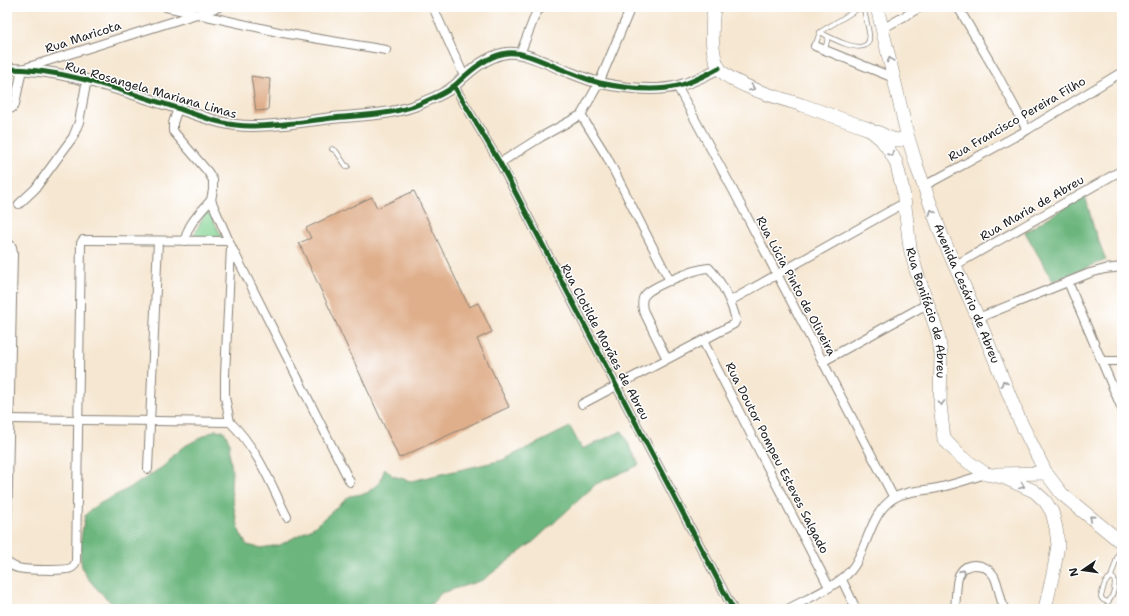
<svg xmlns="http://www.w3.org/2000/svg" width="1129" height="616" font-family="'Shantell Sans',sans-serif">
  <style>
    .green { fill: #85d494; stroke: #507858 }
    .forest { fill: #6cb67e; stroke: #44694d }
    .building { fill: #dfae8a }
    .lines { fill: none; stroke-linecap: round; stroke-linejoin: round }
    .service-casing { stroke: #898277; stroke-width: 5.5 }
    .minor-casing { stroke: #898277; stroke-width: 10 }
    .tertiary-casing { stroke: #898277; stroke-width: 12 }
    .primary-casing { stroke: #898277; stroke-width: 14 }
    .service { stroke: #fff; stroke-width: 4 }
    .minor { stroke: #fff; stroke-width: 8 }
    .tertiary { stroke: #fff; stroke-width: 10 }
    .primary { stroke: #fff; stroke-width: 13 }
    .cycleway-casing { stroke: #fff; stroke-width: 8 }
    .cycleway { stroke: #1b5e20; stroke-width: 5 }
    .oneway { stroke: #999 }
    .labels { text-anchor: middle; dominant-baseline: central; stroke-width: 3; stroke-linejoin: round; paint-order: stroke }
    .street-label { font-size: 12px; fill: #1c1c1c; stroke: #fff }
  </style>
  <rect width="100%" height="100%" fill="#fff"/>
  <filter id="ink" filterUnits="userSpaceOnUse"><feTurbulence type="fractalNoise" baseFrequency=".025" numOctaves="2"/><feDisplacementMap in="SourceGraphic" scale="8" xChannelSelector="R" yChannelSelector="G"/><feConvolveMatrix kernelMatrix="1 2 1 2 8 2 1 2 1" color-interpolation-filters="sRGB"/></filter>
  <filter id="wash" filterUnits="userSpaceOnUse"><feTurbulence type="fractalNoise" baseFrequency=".012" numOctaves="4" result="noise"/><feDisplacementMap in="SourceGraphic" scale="16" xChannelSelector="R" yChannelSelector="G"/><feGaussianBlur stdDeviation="0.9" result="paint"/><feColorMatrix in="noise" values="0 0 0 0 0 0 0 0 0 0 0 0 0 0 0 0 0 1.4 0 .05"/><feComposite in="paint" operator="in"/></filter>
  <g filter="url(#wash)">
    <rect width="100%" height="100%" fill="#f6e7d2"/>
    <path class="green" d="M 206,212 L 209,212 L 223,239 L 191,241 Z"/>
    <g class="forest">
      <path d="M 1085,195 L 1094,229 L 1106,260 L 1053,281 L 1025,232 Z"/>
      <path d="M 570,427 L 582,449 L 622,431 L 639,465 L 596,484 L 533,542 L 483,580 L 441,593 L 427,609 L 118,609 C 107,599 96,589 87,577 C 75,560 82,534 85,515 L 97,505 L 135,485 L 164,466 L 172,456 L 183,447 L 215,430 L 224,431 L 230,443 L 229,451 L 232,470 L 231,490 L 235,513 L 240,533 L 247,545 L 260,548 L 280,545 L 314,527 L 350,496 L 367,493 L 380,482 L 385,468 L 393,476 L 411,481 L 503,460 Z"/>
    </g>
    <g id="blocks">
      <g class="building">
        <path d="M 251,76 L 270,79 L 268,110 L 256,111 Z"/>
        <path d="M 414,191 L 469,307 L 478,303 L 492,332 L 477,339 L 509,407 L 399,458 L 299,243 L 311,238 L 306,228 L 372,197 L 377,208 Z"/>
      </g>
    </g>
  </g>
  <g filter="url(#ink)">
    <use href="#blocks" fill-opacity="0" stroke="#898277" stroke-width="1"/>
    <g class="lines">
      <g class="service-casing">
        <g id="service">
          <path d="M 820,32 C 829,37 865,57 869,40 C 871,34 865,17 864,10 L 862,7"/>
          <path d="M 815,46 L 820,32 L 861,7"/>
          <path d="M 825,50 L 828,37"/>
          <path d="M 332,149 L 336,151 L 346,166 L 348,166"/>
          <path d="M 1111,577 L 1114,579 C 1116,585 1113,597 1108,602 L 1103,600 L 1101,597 C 1103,589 1104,581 1111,577 L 1121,545"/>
        </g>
      </g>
      <g class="minor-casing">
        <g id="minor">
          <path d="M 166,7 L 283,33 L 386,50"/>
          <path d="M 433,7 L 464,76"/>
          <path d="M 958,7 L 997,74 L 1027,130"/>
          <path d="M 882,29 L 921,7"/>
          <path d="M 815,46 L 894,78"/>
          <path d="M 520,54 L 536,13 L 542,7"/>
          <path d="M 454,86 L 500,163 L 733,609"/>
          <path d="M 677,86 L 733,190 L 894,498"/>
          <path d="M 178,108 L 173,123 L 173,131 L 208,172 L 213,180 L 213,190 L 211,200 L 231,246 L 350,482"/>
          <path d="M 7,110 L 12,108 L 15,104 L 22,69 L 219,7"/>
          <path d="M 581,115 L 607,157 L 670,281"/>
          <path d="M 500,163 L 541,137 L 581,115 L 599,83 L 631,7"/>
          <path d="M 924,186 L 1027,130 L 1122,72"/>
          <path d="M 19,204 L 35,189 L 73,137 L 79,122 L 87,79"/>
          <path d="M 7,241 L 12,247 L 13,254 L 7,531"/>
          <path d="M 185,241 C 187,224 200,213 211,200"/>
          <path d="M 954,266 L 1122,170"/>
          <path d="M 1068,282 L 1122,409"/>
          <path d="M 730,301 L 904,203"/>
          <path d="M 978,318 L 1090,273 L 1105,269 L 1122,267"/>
          <path d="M 703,341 L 829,587"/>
          <path d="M 1102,361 L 1122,361"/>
          <path d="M 822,362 L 927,304"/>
          <path d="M 582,404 L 734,324 L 736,320 C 732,303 721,280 709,268 C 698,268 652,286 645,295 C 641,299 642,305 643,310 L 667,359"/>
          <path d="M 7,419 L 230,422 C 257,448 271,484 287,517"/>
          <path d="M 230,422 L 225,397 L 225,375 L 231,247"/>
          <path d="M 148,469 L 158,241"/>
          <path d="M 7,562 C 11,565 13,567 18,568 C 25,570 66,571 71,568 C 74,567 75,564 76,561 L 81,243 L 83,240 L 87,240 L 229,241"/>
          <path d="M 842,580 L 856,609"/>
          <path d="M 788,609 C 808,598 842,585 854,566 C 868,545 871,512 894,498 C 905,491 920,491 932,489 C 950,486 968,479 986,474"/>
          <path d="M 955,609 C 956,601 956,585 958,578 C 963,560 985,562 994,576 C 998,583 1001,601 1004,609"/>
        </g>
      </g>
      <g class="tertiary-casing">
        <path id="tertiary" d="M 7,69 C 66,69 119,90 174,107 C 201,116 225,127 254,126 C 280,126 306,121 332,118 C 363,115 396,115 424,102 C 434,98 446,93 454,86 C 458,83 461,79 465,76 C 476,66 492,55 507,53 C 523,51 546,63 561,69 C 574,74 587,80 600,83 C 624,88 654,92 678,86 C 693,82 706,75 719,68"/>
      </g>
      <g class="primary-casing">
        <g id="primary">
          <path id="s1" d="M 714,7 C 712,23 710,53 719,68 C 730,85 783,99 802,105 C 825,113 847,121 869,129 L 881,139 L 889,150 L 896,162 L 903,190 L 910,248 L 916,270 L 938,334 L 941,354 L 940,404 L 944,439 L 961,457 L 986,474 L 1003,477 L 1034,491 L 1045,501 L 1052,512 L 1056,528 L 1058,545 L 1054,569 L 1045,609"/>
          <path id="s2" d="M 877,7 L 907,134 L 917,167 L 942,236 L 978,318 L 1019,419 L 1046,473 L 1062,494 L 1122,543"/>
          <path d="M 877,132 C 886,136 901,147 907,133"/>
          <path d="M 997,474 L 1046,473"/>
        </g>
      </g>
      <use href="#service" class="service"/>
      <use href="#minor" class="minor"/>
      <use href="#tertiary" class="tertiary"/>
      <use href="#primary" class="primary"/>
      <g class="cycleway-casing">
        <g id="cycleway">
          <path d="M 7,69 C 66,69 119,90 174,107 C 201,116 225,127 254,126 C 280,126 306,121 332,118 C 363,115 396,115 424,102 C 434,98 446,93 454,86 C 458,83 461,79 465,76 C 476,66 492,55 507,53 C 523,51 546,63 561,69 C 574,74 587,80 600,83 C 624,88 654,92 678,86 C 693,82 706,75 719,68"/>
          <path d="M 454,86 L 500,163 L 733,609"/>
        </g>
      </g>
      <use href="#cycleway" class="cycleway"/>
    </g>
    <defs><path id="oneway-chevron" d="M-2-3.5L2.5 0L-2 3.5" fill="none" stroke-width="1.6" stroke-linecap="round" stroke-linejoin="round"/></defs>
    <g class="oneway">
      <use href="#oneway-chevron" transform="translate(890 60) rotate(-104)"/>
      <use href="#oneway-chevron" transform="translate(752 88) rotate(21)"/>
      <use href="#oneway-chevron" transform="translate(891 154) rotate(59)"/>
      <use href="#oneway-chevron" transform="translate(932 212) rotate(-110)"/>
      <use href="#oneway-chevron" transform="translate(1004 383) rotate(-112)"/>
      <use href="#oneway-chevron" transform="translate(941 403) rotate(88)"/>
      <use href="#oneway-chevron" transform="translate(1022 486) rotate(22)"/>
      <use href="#oneway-chevron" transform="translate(1092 518) rotate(-140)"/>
      <use href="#oneway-chevron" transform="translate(963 572) rotate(-51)"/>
    </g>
  </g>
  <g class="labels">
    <g class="street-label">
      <text transform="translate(83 37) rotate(-18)">Rua Maricota</text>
      <text transform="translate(151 90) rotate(16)">Rua Rosangela Mariana Limas</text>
      <text transform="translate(1017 119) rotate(-30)">Rua Francisco Pereira Filho</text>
      <text transform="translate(1032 208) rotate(-30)">Rua Maria de Abreu</text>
      <text transform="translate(796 286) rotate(62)">Rua Lúcia Pinto de Oliveira</text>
      <text stroke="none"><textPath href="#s2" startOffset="301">Avenida Cesário de Abreu</textPath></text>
      <text stroke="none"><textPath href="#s1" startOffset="423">Rua Bonifácio de Abreu</textPath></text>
      <text transform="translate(605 342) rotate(62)">Rua Clotilde Morães de Abreu</text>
      <text transform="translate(777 458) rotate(63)">Rua Doutor Pompeu Esteves Salgado</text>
    </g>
  </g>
  <rect width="1129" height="616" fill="none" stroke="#fff" stroke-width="24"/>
  <g transform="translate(1083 570) rotate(257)" stroke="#ffffff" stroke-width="3" paint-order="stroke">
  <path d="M0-3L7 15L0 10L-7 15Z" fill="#1c1c1c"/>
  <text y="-6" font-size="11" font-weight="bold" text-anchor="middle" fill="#1c1c1c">N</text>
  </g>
</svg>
